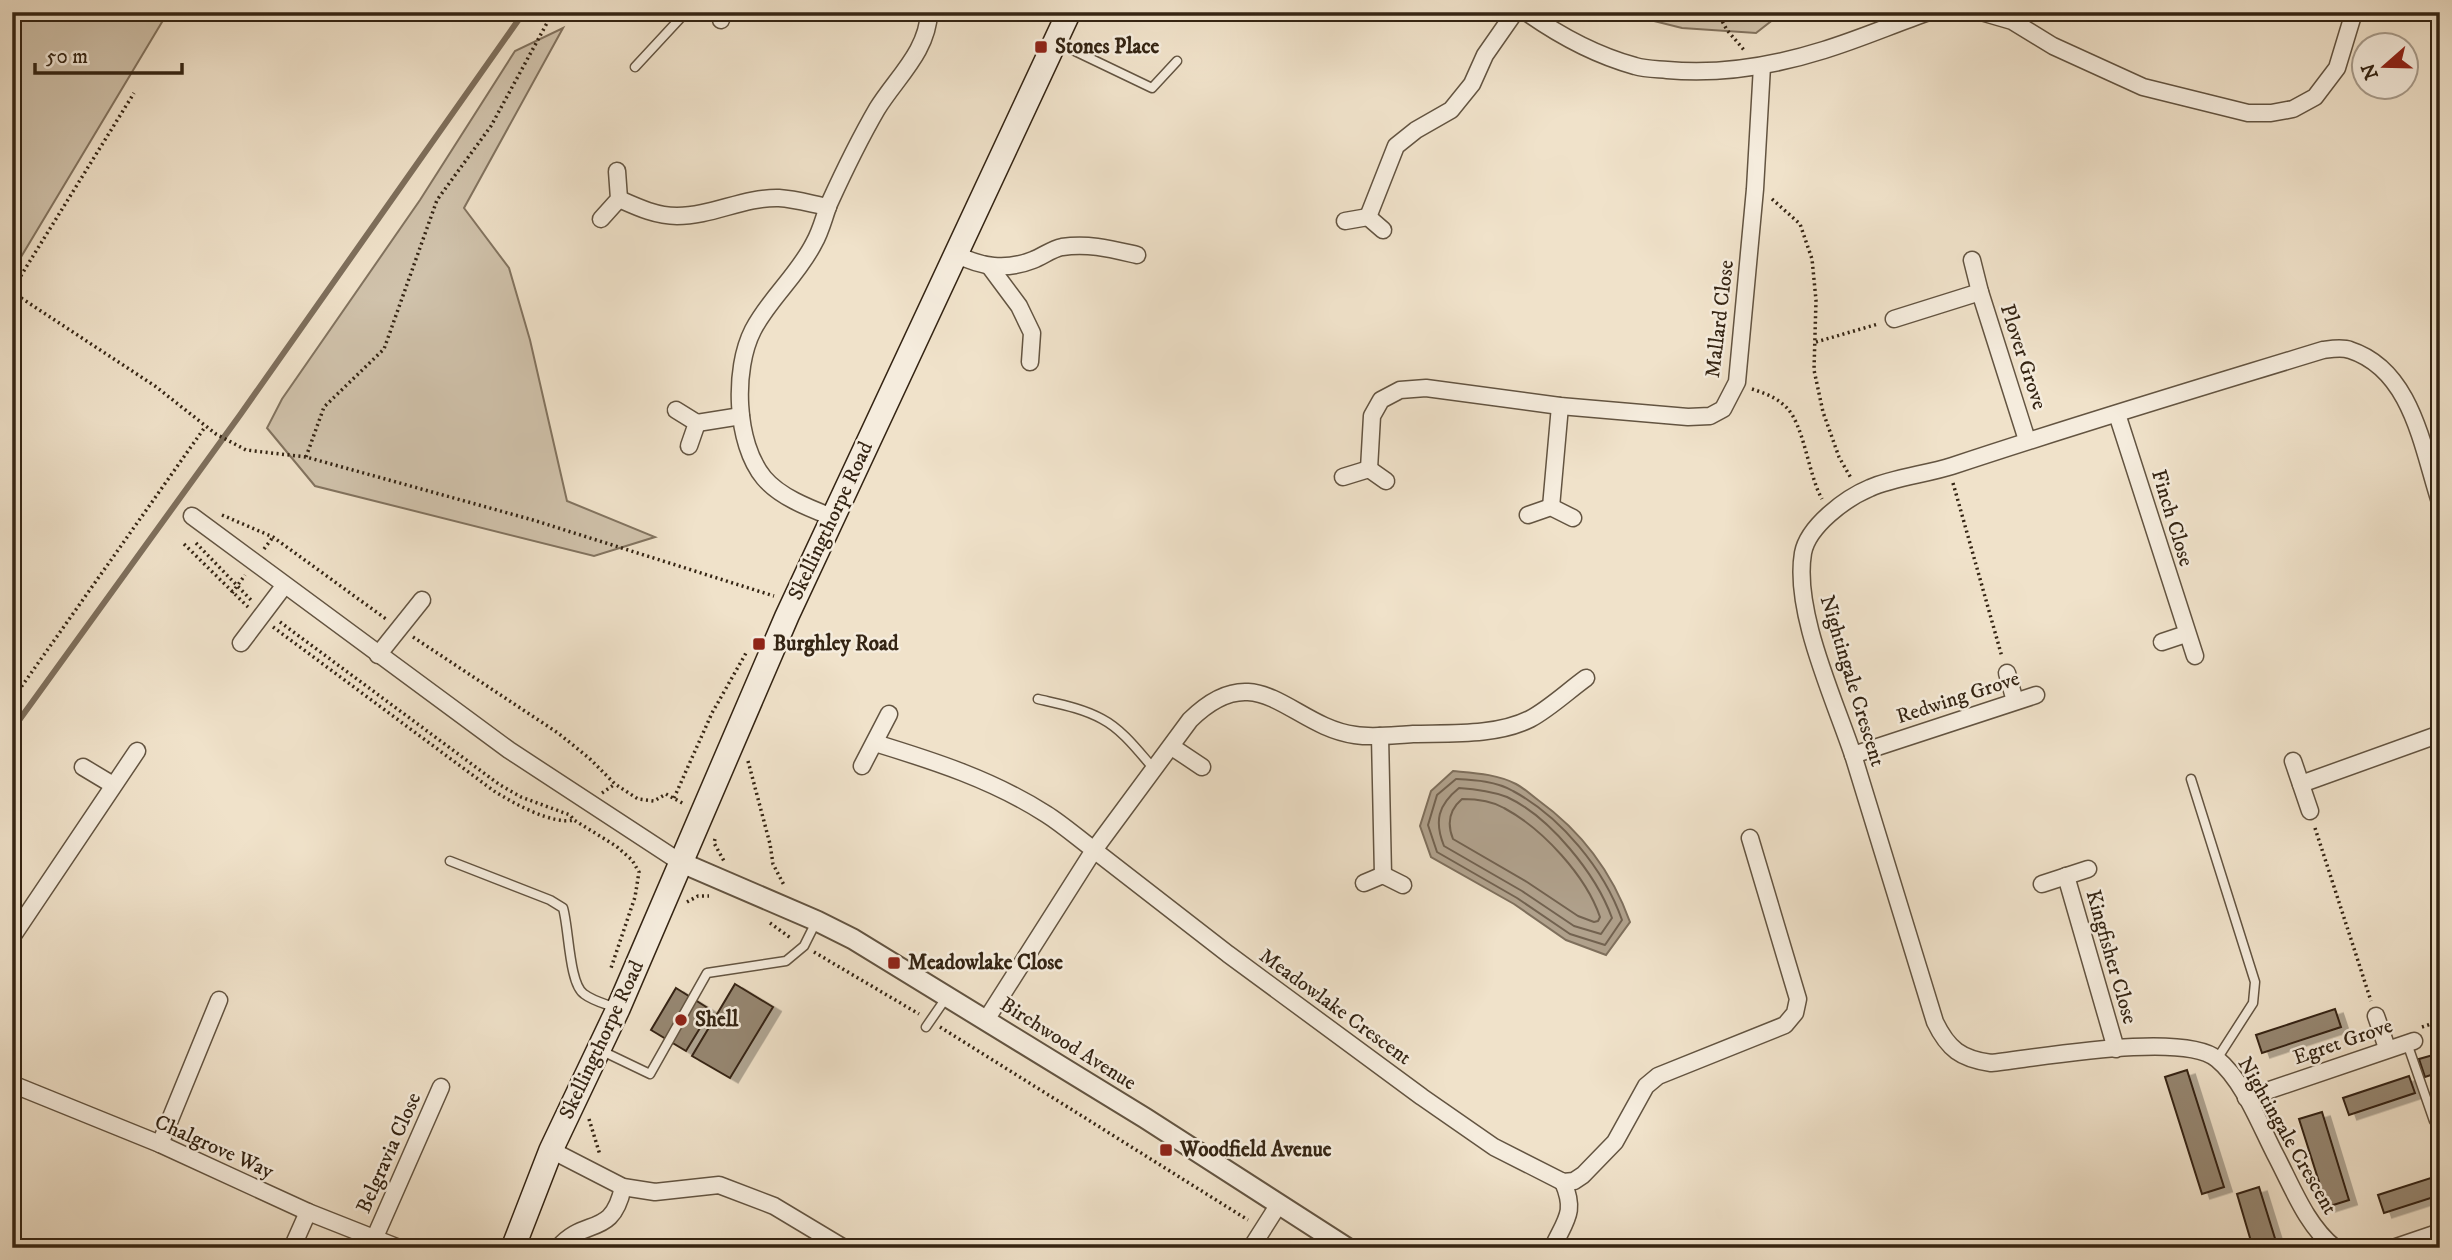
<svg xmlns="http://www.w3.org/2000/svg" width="2452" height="1260" font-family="'IM FELL DW Pica',serif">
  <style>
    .green { fill: #d0c2ab; stroke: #82735f; stroke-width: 2 }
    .water { fill: #b0a18c; stroke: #7e6f5c; stroke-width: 2 }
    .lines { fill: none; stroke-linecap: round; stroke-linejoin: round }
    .shore { stroke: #726250; stroke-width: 2 }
    .stream { stroke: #7e6f5c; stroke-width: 6 }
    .building { fill: #968772; stroke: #342413; stroke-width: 2; filter: url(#shadow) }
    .service-casing { stroke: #635441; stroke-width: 11 }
    .minor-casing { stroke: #635441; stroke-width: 19 }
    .tertiary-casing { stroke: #635441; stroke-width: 23 }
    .secondary-casing { stroke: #342413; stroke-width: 26 }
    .path { stroke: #342413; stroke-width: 3.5; stroke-dasharray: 2 3.5; stroke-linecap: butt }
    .service { stroke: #f5ecdd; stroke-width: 8 }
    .minor { stroke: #f5ecdd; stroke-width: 16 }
    .tertiary { stroke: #f5ecdd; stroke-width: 19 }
    .secondary { stroke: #f5ecdd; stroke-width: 23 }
    .poi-dot { fill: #8f2418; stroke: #f5ecdd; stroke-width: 2.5 }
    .labels { text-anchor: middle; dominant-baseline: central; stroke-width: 5; stroke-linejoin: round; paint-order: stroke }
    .poi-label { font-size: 21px; font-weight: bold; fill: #342413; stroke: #f5ecdd; text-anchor: start }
    .street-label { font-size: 21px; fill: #342413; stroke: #f5ecdd }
  </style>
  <defs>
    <filter id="shadow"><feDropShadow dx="8" dy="4.5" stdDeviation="0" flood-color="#0004"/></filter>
  </defs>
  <rect width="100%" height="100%" fill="#f0e2ca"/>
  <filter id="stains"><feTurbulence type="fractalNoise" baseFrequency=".00286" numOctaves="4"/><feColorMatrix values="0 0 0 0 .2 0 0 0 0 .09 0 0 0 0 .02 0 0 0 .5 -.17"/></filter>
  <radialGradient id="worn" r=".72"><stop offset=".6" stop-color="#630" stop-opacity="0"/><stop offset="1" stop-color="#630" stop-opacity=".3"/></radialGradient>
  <g class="green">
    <path d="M 12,12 L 168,12 L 12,272 Z"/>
    <path d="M 1618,12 L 1783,12 L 1756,33 L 1682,28 Z"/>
    <path d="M 563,28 L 464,208 L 509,268 L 530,340 L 567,501 L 655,537 L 594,556 L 315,486 L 267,428 L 282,399 L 420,200 L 515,51 Z"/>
  </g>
  <path class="water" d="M 1453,771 C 1474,773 1497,774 1516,784 C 1524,788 1531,795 1538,800 C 1581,831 1612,872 1630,922 L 1606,955 L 1566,940 L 1514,904 L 1431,857 L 1420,826 L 1431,791 Z"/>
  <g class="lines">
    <g class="shore">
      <path d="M 1456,779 C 1475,780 1496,781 1513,791 C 1561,817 1604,869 1622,920 L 1605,945 L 1570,934 L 1517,898 L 1437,852 L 1428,825 L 1437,795 Z"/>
      <path d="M 1459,788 C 1475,789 1491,791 1507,797 C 1550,817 1596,874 1612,918 L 1601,934 L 1574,926 L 1522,891 L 1444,846 C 1434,821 1438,805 1459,788 Z"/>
      <path d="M 1462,799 C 1476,799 1492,801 1504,808 C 1543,829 1586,876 1600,917 L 1598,921 L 1594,922 L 1578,916 L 1527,882 L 1453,839 C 1447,824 1449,810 1462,799 Z"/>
    </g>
    <path class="stream" d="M 12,730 L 240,415 L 524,12"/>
  </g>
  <g class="building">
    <path d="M 735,984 L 773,1007 L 730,1078 L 692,1056 Z"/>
    <path d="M 676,988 L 711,1010 L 686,1051 L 651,1030 Z"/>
    <path d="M 2335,1009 L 2341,1027 L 2262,1053 L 2256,1035 Z"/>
    <path d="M 2440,1053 L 2440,1072 L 2425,1077 L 2419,1059 Z"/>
    <path d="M 2187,1070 L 2224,1187 L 2202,1194 L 2165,1077 Z"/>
    <path d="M 2409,1076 L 2415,1093 L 2349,1115 L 2343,1098 Z"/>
    <path d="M 2322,1112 L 2349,1200 L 2327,1207 L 2299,1119 Z"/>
    <path d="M 2440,1175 L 2440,1195 L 2384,1213 L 2378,1195 Z"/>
    <path d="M 2259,1187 L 2278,1248 L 2253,1248 L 2237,1194 Z"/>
  </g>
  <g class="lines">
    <g class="service-casing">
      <g id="service">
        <path d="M 1058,43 L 1152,88 L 1177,61"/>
        <path d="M 635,67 L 686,12"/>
        <path d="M 1038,699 C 1059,704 1082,708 1102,719 C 1123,730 1139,752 1154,769"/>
        <path d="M 2191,779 L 2255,982 L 2253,1003 L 2217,1059"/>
        <path d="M 450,861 L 550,900 L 563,908 C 569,928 569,984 584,994 C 593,1001 606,1004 616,1008"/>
        <path d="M 926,1027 L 946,998"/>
        <path d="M 2407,1043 L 2434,1121 L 2440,1126"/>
        <path d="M 602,1051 L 650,1074 L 707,973 L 786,961 L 804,946 L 816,922"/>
      </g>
    </g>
    <g class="minor-casing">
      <g id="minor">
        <path d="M 720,12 L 721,20"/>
        <path d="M 1526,12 C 1560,36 1595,55 1635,66 C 1645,69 1656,69 1667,70 C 1721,75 1773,66 1824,50 C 1860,39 1894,24 1929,12"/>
        <path d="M 1981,12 L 2012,21 L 2053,46 L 2143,87 L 2248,113 L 2271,113 L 2293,109 L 2315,97 L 2337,68 L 2354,12"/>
        <path d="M 619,199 C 637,207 656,216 677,216 C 712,216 744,197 779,198 C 795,199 812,204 828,207"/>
        <path d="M 1368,217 L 1396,146 L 1416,130 L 1451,110 L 1472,84 L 1485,55 L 1515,12"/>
        <path d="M 601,219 L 619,199 L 617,171"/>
        <path d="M 1345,221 L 1368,217 L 1383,230"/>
        <path d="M 955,254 C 982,267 1005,271 1033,260 C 1043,256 1052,249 1062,247 C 1089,243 1111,249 1137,255"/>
        <path d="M 1972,260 L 1980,292"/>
        <path d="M 990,267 L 1019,306 L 1032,333 L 1030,362"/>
        <path d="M 1894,319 L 1980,292 L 2027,440"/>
        <path d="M 676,410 L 697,423 L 689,446"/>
        <path d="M 2117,414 L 2195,656"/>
        <path d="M 697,423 L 741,416"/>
        <path d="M 1369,469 L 1372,416 L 1381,400 L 1400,390 L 1426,388 L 1560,406 L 1688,417 L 1710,416 L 1723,409 L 1737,382 L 1755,189 L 1762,66"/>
        <path d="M 1343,477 L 1369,469 L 1386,481"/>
        <path d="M 1551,507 L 1560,406"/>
        <path d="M 1528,515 L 1551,507 L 1573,518"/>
        <path d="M 192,516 L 509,750 L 680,862"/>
        <path d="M 832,517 C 809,508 780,497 764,478 C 735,443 733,369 753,330 C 769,299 798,275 814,243 C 821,231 824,217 829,204 C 844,171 859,140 877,109 C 896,78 928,51 929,12"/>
        <path d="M 2162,642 L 2186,634"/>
        <path d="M 241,643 L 284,586"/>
        <path d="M 378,655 L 422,600"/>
        <path d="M 2007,673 L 2015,701"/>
        <path d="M 1586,678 C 1568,691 1549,709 1530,719 C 1496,736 1450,733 1413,734 C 1394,735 1374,738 1355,735 C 1290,726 1258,653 1190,720 L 1094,850 L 1228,954 L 1422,1097 L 1494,1147 L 1563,1182 L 1574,1181 L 1583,1175 L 1615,1142 L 1646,1086 L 1658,1076 L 1785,1025 L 1795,1013 L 1798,999 L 1750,838"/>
        <path d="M 1380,736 L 1383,875"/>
        <path d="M 875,743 C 934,761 993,780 1046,814 C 1062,824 1078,838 1094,850 L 986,1020"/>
        <path d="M 1172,747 L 1202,767"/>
        <path d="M 1853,755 L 2036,695"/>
        <path d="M 2293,761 L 2310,811"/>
        <path d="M 862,766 L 889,714"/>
        <path d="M 83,767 L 113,785"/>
        <path d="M 2301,784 L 2440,734"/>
        <path d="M 2066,876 L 2116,1049"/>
        <path d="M 1364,883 L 1383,875 L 1403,885"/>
        <path d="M 2042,884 L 2088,869"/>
        <path d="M 12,937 L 137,751"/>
        <path d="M 2376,1016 L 2387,1048"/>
        <path d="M 12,1084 L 160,1144 L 308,1212 L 399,1248"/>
        <path d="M 2246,1098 L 2414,1041"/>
        <path d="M 160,1144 L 219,1000"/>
        <path d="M 551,1150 L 623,1187 L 655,1192 L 719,1185 L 774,1206 L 844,1248"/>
        <path d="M 375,1237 L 441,1087"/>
        <path d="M 1553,1247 C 1566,1219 1576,1212 1563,1182"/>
        <path d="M 292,1248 L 308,1212"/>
        <path d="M 558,1248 C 585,1216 612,1239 623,1187"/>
        <path d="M 1251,1248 L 1279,1204"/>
        <path d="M 2335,1248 C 2306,1225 2292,1186 2275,1154 C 2260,1125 2243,1080 2217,1059 C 2183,1031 2038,1058 1991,1063 C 1961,1059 1948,1049 1935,1022 C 1908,934 1881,846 1854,758 C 1835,700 1793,612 1803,553 C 1808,526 1846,498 1870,488 C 1892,478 1927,474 1952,466 C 2075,425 2199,388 2323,350 C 2331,349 2342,347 2350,350 C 2412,370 2422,447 2440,502"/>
        <path d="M 2393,1248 L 2440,1232"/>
      </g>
    </g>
    <g class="tertiary-casing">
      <path id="tertiary" d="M 680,862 L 817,921 L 853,939 L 1145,1118 L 1347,1248"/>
    </g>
    <g class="secondary-casing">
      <path id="secondary" d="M 513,1248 L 551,1150 L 618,1009 L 787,616 L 1069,12"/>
    </g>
    <g class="path">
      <path d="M 1717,12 L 1727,30 L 1744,50"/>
      <path d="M 1772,199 L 1800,224 L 1812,259 L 1816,300 L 1814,370 L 1823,412 L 1839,457 L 1851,478"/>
      <path d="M 12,290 L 134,93"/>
      <path d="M 12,292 L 155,386 L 216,434 L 246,450 L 306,457 L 533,520 L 774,596"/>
      <path d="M 1816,342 L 1878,324"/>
      <path d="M 1752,389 C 1764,393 1776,397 1786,407 C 1804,424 1808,474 1822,499"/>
      <path d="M 306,457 L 324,407 L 384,349 L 437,200 L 491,126 L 553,12"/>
      <path d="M 1953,483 L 2002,657"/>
      <path d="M 222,515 L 273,537 L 386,619"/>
      <path d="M 196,543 L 251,600"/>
      <path d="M 184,544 L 248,607"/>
      <path d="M 264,549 L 273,537"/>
      <path d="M 232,593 L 245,575"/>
      <path d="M 280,622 L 500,785 L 521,797 L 570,815 L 574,820 L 616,846 L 632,860 L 639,872 L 635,897 L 611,968"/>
      <path d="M 273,627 L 494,791 C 513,803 552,825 574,820"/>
      <path d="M 413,637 L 558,733 L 589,758 L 615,784 L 638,799 L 654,801 L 666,794 L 684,804"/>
      <path d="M 12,700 L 205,427"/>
      <path d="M 748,761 L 770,844 L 773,864 L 785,887"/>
      <path d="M 602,793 L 615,784"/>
      <path d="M 674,798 L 712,713 L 746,653"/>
      <path d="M 2315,828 L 2371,1001"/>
      <path d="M 715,839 L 714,843 L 724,861"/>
      <path d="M 687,902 L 698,896 L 709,896"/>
      <path d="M 770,923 L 792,939"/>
      <path d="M 814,952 L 919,1014"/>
      <path d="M 940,1027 L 1248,1220"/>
      <path d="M 2422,1027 L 2440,1021"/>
      <path d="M 589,1119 L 600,1155"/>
      <path d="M 1278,1240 L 1291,1248"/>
      <path d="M 1366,1241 L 1376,1248"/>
    </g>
    <use href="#service" class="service"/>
    <use href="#minor" class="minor"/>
    <use href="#tertiary" class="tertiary"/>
    <use href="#secondary" class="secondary"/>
  </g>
  <g class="poi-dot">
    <rect x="1034" y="40" width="14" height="14" rx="3.5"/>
    <rect x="752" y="637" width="14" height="14" rx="3.5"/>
    <rect x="887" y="956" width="14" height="14" rx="3.5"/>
    <circle cx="681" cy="1020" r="7"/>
    <rect x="1159" y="1143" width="14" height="14" rx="3.5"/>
  </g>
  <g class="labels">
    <g class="poi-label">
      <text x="1055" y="47">Stones Place</text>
      <text x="773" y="644">Burghley Road</text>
      <text x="908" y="963">Meadowlake Close</text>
      <text x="695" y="1020">Shell</text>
      <text x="1180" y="1150">Woodfield Avenue</text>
    </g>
    <g class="street-label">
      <text transform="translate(1720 319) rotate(-83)">Mallard Close</text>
      <text transform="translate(2023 357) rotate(72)">Plover Grove</text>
      <text transform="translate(2172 518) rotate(73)">Finch Close</text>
      <text transform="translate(831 521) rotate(-65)">Skellingthorpe Road</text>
      <text transform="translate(1852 681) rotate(73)">Nightingale Crescent</text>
      <text transform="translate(1958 698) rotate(-18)">Redwing Grove</text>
      <text transform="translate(2111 957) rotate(74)">Kingfisher Close</text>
      <text transform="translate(1335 1007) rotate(36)">Meadowlake Crescent</text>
      <text transform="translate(602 1040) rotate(-65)">Skellingthorpe Road</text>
      <text transform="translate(2343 1042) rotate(-19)">Egret Grove</text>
      <text transform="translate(1068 1044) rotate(32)">Birchwood Avenue</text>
      <text transform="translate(2287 1136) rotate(60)">Nightingale Crescent</text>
      <text transform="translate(214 1147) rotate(24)">Chalgrove Way</text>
      <text transform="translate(389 1153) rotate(-66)">Belgravia Close</text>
    </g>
  </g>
  <rect width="2452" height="1260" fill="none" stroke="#f0e2ca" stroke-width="42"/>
  <rect x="14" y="14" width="2424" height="1232" fill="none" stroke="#342413" stroke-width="3.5"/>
  <rect x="21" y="21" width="2410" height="1218" fill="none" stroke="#342413" stroke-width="2"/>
  <g transform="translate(2385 66) rotate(250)"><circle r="33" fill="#f5ecdd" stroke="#a89c8c" stroke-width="2"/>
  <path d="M0-5L12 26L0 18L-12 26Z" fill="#8f2418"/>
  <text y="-10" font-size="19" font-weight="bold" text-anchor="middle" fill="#342413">N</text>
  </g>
  <path d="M35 63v10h147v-10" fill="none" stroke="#342413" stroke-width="3.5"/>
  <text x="46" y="63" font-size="21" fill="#342413" stroke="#f5ecdd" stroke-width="5" paint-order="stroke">50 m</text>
  <rect width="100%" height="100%" filter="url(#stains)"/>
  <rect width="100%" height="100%" fill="url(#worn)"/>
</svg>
